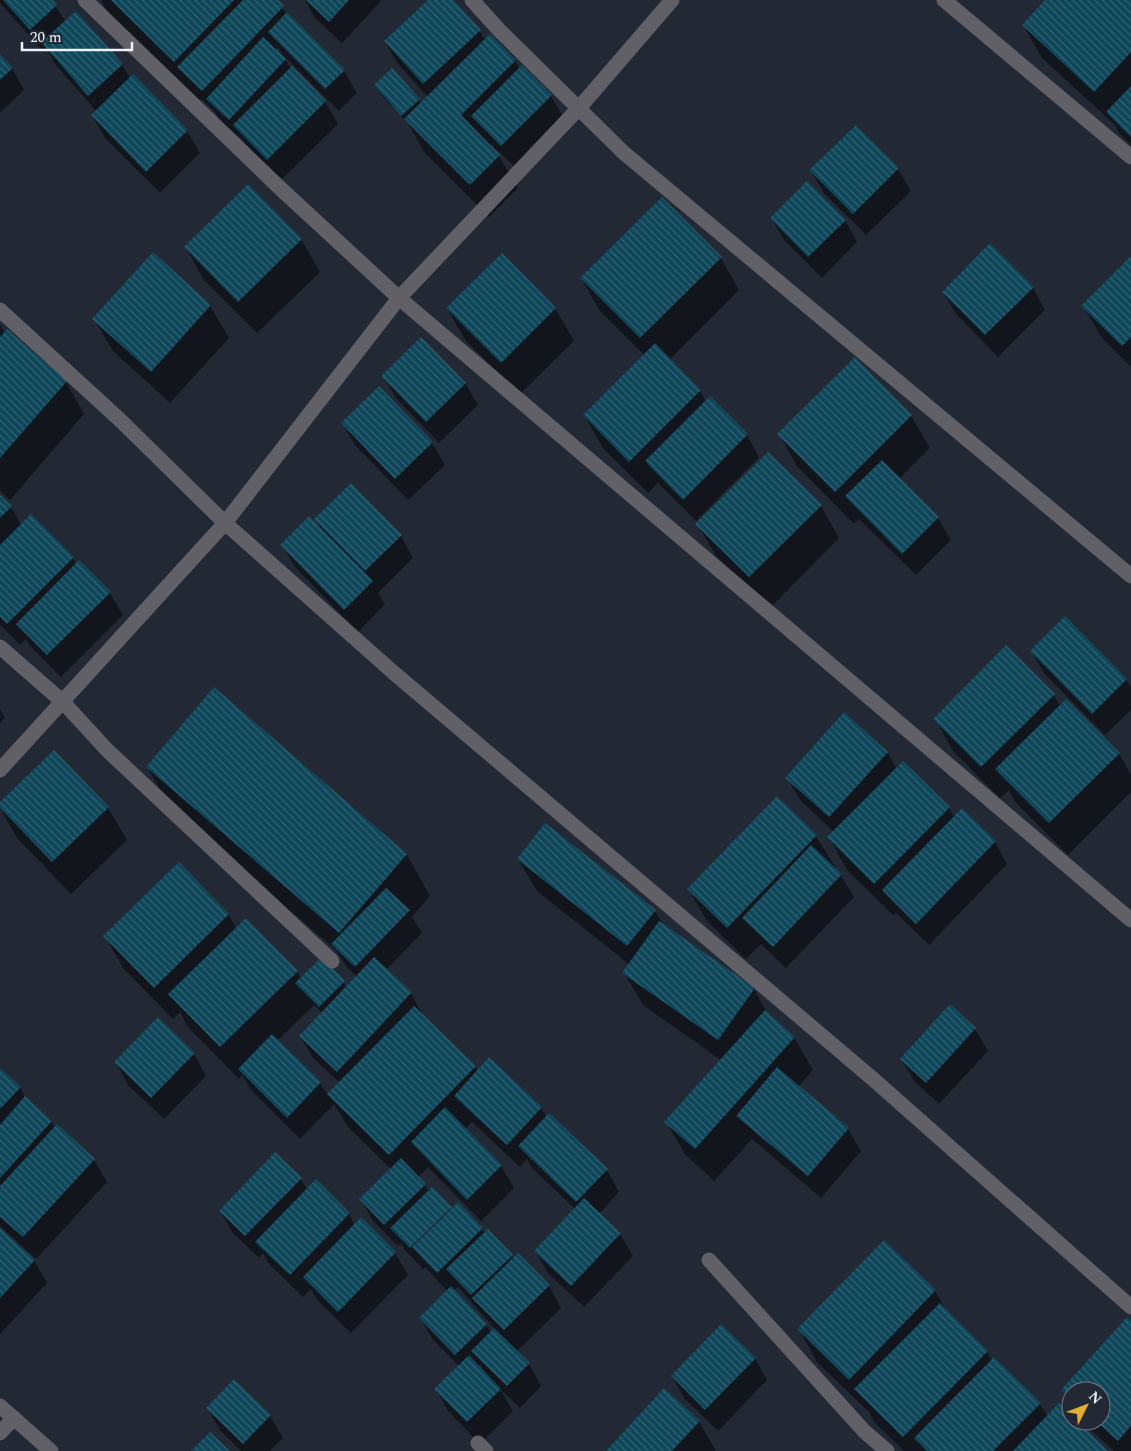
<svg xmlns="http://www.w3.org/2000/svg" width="1131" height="1451" font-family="Spectral,serif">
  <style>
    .shadow { fill: #0007; fill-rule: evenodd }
    .building { fill: url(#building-back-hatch) }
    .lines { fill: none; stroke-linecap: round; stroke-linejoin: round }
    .minor { stroke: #616066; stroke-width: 15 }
  </style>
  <defs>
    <pattern id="building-back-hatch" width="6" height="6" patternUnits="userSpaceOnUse" patternTransform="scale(1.25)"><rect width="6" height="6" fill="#0f475a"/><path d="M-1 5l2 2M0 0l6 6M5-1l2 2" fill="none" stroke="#326273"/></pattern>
  </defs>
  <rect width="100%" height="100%" fill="#222935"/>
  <g class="shadow">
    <path d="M 0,0 L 51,0 L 66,22 L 76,13 L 122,65 L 130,78 L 132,76 L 187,131 L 200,153 L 160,193 L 105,138 L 92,115 L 96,111 L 55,64 L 46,48 L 43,51 L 0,3 Z"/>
    <path d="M 101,0 L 276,0 L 287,14 L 344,71 L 357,93 L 339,111 L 283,55 L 278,47 L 275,51 L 285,59 L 291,69 L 325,102 L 338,124 L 280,181 L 247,147 L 243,140 L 220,121 L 215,112 L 202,99 L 198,102 L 110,16 Z"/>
    <path d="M 305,0 L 382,0 L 342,43 L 315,18 Z"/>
    <path d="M 430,0 L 451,0 L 479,31 L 485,40 L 490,35 L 515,61 L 520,69 L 522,67 L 551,96 L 564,118 L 515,167 L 491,144 L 489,146 L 499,156 L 518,188 L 489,217 L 424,152 L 409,125 L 382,96 L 375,85 L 392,70 L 421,104 L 428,97 L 398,64 L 385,42 Z"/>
    <path d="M 1047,0 L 1131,0 L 1131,145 L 1120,134 L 1114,124 L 1042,58 L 1023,25 Z"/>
    <path d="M 0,56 L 12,68 L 24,90 L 0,113 Z"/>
    <path d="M 898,169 L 911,191 L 866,235 L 824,193 L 811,171 Z"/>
    <path d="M 771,218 L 845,220 L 857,242 L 822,278 L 784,240 Z"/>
    <path d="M 301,239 L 320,272 L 257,333 L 204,280 L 186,248 Z"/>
    <path d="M 721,258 L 739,290 L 669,360 L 700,391 L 706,402 L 747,435 L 759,457 L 696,521 L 658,483 L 648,493 L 603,448 L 584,415 L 644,355 L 600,311 L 581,278 Z"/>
    <path d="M 1131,258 L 1131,367 L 1102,338 L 1083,306 Z"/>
    <path d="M 1033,288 L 1045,310 L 998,357 L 956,314 L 943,292 Z"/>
    <path d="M 210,306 L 229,338 L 170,403 L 113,351 L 94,319 Z"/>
    <path d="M 555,308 L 574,341 L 520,394 L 466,341 L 447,309 Z"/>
    <path d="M 0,325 L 5,333 L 66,382 L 84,414 L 10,500 L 0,491 Z"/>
    <path d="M 855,358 L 911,416 L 930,448 L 899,479 L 938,518 L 951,540 L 916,575 L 859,519 L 854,524 L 797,466 L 779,434 Z"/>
    <path d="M 383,376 L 465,383 L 478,405 L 439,443 L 396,398 Z"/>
    <path d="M 342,423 L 432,443 L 445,465 L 408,500 L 355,445 Z"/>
    <path d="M 0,497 L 11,507 L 22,526 L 73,558 L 77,565 L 110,593 L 123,615 L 61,677 L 30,646 L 26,639 L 20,645 L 0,625 Z"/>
    <path d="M 821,506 L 839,538 L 769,609 L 716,556 L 697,524 Z"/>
    <path d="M 316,519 L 401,536 L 413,558 L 378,593 L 385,604 L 358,632 L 295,567 L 282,545 L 321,529 Z"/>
    <path d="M 1065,618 L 1126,680 L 1131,687 L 1131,710 L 1105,735 L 1044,673 L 1031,651 Z"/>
    <path d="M 214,689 L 407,855 L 430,896 L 412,917 L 422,933 L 386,970 L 411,993 L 423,1016 L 475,1067 L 478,1072 L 489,1059 L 541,1108 L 547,1117 L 607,1170 L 619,1192 L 599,1214 L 620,1234 L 633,1256 L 584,1307 L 548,1273 L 535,1251 L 575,1209 L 532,1168 L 527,1159 L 520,1167 L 472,1122 L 465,1129 L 501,1166 L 514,1188 L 481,1221 L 428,1167 L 418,1177 L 429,1192 L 432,1189 L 452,1209 L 458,1204 L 485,1233 L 512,1256 L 514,1259 L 549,1286 L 561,1308 L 516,1352 L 529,1364 L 541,1386 L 520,1408 L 499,1388 L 513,1411 L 480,1444 L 448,1411 L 436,1389 L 459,1366 L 433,1340 L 420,1318 L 448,1292 L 425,1267 L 423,1269 L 405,1250 L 401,1243 L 398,1246 L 373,1221 L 361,1199 L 391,1169 L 348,1127 L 334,1104 L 300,1139 L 252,1091 L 242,1075 L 239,1079 L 188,1027 L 180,1012 L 173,1019 L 123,968 L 105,936 L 228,914 L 237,929 L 297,971 L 301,979 L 322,959 L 347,987 L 357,977 L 346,966 L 336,950 L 171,809 L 147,767 ZM 314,1005 L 322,1013 L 300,1036 L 313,1058 L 340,1083 L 328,1096 L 320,1083 L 277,1041 ZM 458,1287 L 495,1329 L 491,1333 L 486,1325 L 454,1291 ZM 480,1364 L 485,1373 L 478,1367 Z"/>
    <path d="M 1054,695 L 1060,706 L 1119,753 L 1131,775 L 1131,792 L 1068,855 L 1015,802 L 1009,790 L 1000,798 L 953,751 L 935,719 Z"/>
    <path d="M 0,709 L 5,718 L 0,723 Z"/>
    <path d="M 887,752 L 897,769 L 949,808 L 954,817 L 995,842 L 1007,864 L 929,945 L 896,913 L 893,915 L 847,870 L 829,837 L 834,832 L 800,800 L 787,778 Z"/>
    <path d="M 0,804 L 108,808 L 127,840 L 71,894 L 17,838 L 0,808 Z"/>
    <path d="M 816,836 L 854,897 L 786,968 L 761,944 L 746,959 L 707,921 L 688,889 Z"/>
    <path d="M 518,859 L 655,911 L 663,925 L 754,989 L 769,1016 L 794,1037 L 813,1070 L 798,1087 L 848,1129 L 861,1151 L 821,1198 L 752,1139 L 714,1181 L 685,1154 L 666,1122 L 721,1060 L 643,1005 L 624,973 L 630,965 L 537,891 Z"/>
    <path d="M 950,1006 L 975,1029 L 988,1051 L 939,1104 L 914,1081 L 901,1059 Z"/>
    <path d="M 194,1054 L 206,1076 L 164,1119 L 128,1085 L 116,1063 Z"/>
    <path d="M 0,1070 L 20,1087 L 26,1099 L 51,1121 L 55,1128 L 58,1126 L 94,1160 L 107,1182 L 36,1259 L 0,1226 Z"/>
    <path d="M 301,1179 L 307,1190 L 349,1214 L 355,1225 L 395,1253 L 408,1275 L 351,1333 L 317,1300 L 311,1289 L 303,1297 L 269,1264 L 263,1253 L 259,1258 L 233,1233 L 220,1211 Z"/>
    <path d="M 0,1229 L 34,1260 L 47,1283 L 0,1334 Z"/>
    <path d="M 884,1242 L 935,1291 L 948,1313 L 987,1352 L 992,1361 L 1040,1404 L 1048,1417 L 1071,1417 L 1071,1421 L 1075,1421 L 1106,1451 L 904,1451 L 874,1422 L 869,1412 L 817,1362 L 799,1329 Z"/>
    <path d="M 1131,1322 L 1131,1451 L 1114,1451 L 1081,1421 L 1101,1421 L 1101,1391 L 1071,1391 L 1071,1404 L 1063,1390 Z"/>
    <path d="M 755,1358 L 767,1380 L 718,1431 L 685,1399 L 672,1377 Z"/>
    <path d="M 234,1381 L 270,1416 L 283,1438 L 270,1451 L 241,1451 L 220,1430 L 207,1408 Z"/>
    <path d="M 665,1390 L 699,1422 L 716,1451 L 607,1451 Z"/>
  </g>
  <g class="building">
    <path d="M 3,0 L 53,0 L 57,5 L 30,30 Z"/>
    <path d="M 111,0 L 234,0 L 174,62 Z"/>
    <path d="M 243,0 L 278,0 L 284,6 L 202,91 L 177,67 Z"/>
    <path d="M 306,0 L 349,0 L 329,22 Z"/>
    <path d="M 428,0 L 453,0 L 481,30 L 423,84 L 384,41 Z"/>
    <path d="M 1045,0 L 1131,0 L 1131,52 L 1094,92 L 1022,25 Z"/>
    <path d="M 76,11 L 123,64 L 88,96 L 41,42 Z"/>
    <path d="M 287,12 L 345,70 L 325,89 L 268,32 Z"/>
    <path d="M 490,34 L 516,60 L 461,115 L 500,155 L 470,185 L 404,119 Z"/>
    <path d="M 263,37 L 286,59 L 229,120 L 206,99 Z"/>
    <path d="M 0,54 L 13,68 L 0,80 Z"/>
    <path d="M 522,65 L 552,95 L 501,146 L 471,116 Z"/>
    <path d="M 292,66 L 326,101 L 267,160 L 233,125 Z"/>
    <path d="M 392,68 L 420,99 L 401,116 L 374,85 Z"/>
    <path d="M 133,74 L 188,130 L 146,172 L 91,115 Z"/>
    <path d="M 1131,86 L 1131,137 L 1106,112 Z"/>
    <path d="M 856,125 L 899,168 L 853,214 L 809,170 Z"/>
    <path d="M 807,181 L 846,220 L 808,257 L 770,218 Z"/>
    <path d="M 248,184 L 302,239 L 238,302 L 184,247 Z"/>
    <path d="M 662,197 L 722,257 L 640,338 L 580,278 Z"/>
    <path d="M 990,243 L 1034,287 L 985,335 L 942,292 Z"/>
    <path d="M 153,252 L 211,305 L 151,372 L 92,319 Z"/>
    <path d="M 502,253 L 556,308 L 501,363 L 446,308 Z"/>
    <path d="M 1131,256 L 1131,337 L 1122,346 L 1081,306 Z"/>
    <path d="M 7,329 L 67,381 L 0,458 L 0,337 Z"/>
    <path d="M 421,337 L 466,383 L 426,422 L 381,376 Z"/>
    <path d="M 655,343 L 701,390 L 629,462 L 583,415 Z"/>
    <path d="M 855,357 L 912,415 L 835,492 L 777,434 Z"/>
    <path d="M 379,386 L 433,442 L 395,479 L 341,423 Z"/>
    <path d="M 710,396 L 748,434 L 683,500 L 645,461 Z"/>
    <path d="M 768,452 L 822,505 L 749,577 L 695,524 Z"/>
    <path d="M 882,460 L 939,517 L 902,554 L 845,496 Z"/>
    <path d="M 351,483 L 402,535 L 365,571 L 314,519 Z"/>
    <path d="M 0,495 L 12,506 L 0,518 Z"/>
    <path d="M 31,514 L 74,557 L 7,624 L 0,617 L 0,545 Z"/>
    <path d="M 309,516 L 373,581 L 344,610 L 280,545 Z"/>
    <path d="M 79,560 L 111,592 L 47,655 L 16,624 Z"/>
    <path d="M 1065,616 L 1127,679 L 1092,714 L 1030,651 Z"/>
    <path d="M 1006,645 L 1055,694 L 981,767 L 933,719 Z"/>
    <path d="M 214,687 L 407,854 L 339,933 L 146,767 Z"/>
    <path d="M 1066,699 L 1120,753 L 1049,823 L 995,769 Z"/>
    <path d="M 844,712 L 888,752 L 829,817 L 785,778 Z"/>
    <path d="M 54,750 L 109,807 L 52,862 L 0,808 L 0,802 Z"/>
    <path d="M 903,761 L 950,807 L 874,884 L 827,837 Z"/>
    <path d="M 777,796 L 817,835 L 727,928 L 687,889 Z"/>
    <path d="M 962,808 L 996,841 L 916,924 L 882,890 Z"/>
    <path d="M 545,823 L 656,910 L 627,946 L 517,859 Z"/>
    <path d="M 811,845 L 842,874 L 773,947 L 742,918 Z"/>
    <path d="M 179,862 L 229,914 L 154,988 L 103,936 Z"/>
    <path d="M 386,888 L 410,910 L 355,967 L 331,944 Z"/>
    <path d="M 246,918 L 298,971 L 220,1047 L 168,994 Z"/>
    <path d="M 659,921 L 755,988 L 718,1040 L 622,973 Z"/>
    <path d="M 322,957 L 345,981 L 319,1007 L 295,983 Z"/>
    <path d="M 374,957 L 412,992 L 337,1072 L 299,1036 Z"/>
    <path d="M 950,1004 L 976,1028 L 926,1083 L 900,1059 Z"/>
    <path d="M 414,1006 L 476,1066 L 389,1155 L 327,1094 Z"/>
    <path d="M 765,1010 L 795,1037 L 695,1149 L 664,1122 Z"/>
    <path d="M 158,1017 L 195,1053 L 151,1098 L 114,1062 Z"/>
    <path d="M 272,1034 L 321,1082 L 287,1118 L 238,1069 Z"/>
    <path d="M 489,1057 L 542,1107 L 507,1145 L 454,1096 Z"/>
    <path d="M 777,1067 L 849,1128 L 808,1176 L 736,1116 Z"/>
    <path d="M 0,1068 L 21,1087 L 0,1109 Z"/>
    <path d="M 25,1096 L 52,1121 L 0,1178 L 0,1125 Z"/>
    <path d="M 445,1107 L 502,1165 L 467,1200 L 411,1142 Z"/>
    <path d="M 549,1113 L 608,1169 L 576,1202 L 518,1146 Z"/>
    <path d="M 57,1124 L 95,1159 L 23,1237 L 0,1217 L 0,1186 Z"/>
    <path d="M 275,1152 L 302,1178 L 245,1236 L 219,1211 Z"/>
    <path d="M 401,1158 L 426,1184 L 384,1225 L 359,1199 Z"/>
    <path d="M 316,1179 L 350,1213 L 290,1275 L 255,1242 Z"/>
    <path d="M 432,1187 L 452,1207 L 410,1248 L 390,1228 Z"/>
    <path d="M 584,1198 L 621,1233 L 571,1286 L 534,1251 Z"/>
    <path d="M 458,1202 L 483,1228 L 437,1273 L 412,1247 Z"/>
    <path d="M 361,1217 L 396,1252 L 338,1312 L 303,1277 Z"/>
    <path d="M 0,1228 L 35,1260 L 0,1298 Z"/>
    <path d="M 488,1229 L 513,1255 L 471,1295 L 446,1269 Z"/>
    <path d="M 884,1240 L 936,1290 L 849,1380 L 797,1329 Z"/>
    <path d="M 518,1253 L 550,1285 L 504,1330 L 472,1298 Z"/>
    <path d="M 451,1286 L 487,1324 L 455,1355 L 419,1318 Z"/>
    <path d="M 940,1303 L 988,1351 L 903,1437 L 854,1389 Z"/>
    <path d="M 1127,1317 L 1131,1321 L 1131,1426 L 1118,1441 L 1096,1421 L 1101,1421 L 1101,1391 L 1071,1391 L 1071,1398 L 1061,1390 Z"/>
    <path d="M 721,1324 L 756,1358 L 705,1410 L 671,1376 Z"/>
    <path d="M 494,1328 L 530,1363 L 507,1386 L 471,1351 Z"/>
    <path d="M 469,1355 L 501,1389 L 467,1422 L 434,1389 Z"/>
    <path d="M 994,1357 L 1041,1403 L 993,1451 L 927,1451 L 914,1438 Z"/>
    <path d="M 234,1379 L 271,1415 L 243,1444 L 206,1408 Z"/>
    <path d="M 664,1388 L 700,1421 L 672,1451 L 606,1451 Z"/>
    <path d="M 1059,1403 L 1071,1415 L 1071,1421 L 1077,1421 L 1108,1451 L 1013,1451 Z"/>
    <path d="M 210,1432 L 230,1451 L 191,1451 Z"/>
  </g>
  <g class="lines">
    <g class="minor">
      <path d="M 85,0 L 281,189 L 399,298 L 1131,920"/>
      <path d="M 472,0 L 500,31 L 624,153 L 1131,576"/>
      <path d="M 944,0 L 1131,157"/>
      <path d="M 0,310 L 119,419 L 225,523 L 394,673 L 873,1079 L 1131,1307"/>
      <path d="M 0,647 L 63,702 L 107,750 L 332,961"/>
      <path d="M 0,770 L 225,523 L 399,298 L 579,108 L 672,0"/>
      <path d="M 709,1260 L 865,1432 L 887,1451"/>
      <path d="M 0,1406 L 51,1451"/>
      <path d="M 0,1433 L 14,1418"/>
      <path d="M 478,1443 L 486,1451"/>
    </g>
  </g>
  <g transform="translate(1086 1406) rotate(48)"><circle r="24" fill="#222935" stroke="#747a85"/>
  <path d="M0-4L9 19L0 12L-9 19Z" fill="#e1af34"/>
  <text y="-8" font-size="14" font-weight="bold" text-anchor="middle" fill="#eff4fc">N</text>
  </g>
  <path d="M22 42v8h110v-8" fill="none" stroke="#eff4fc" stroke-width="2.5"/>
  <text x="30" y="42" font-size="15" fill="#eff4fc" stroke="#222935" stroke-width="4" paint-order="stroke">20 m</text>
</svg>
